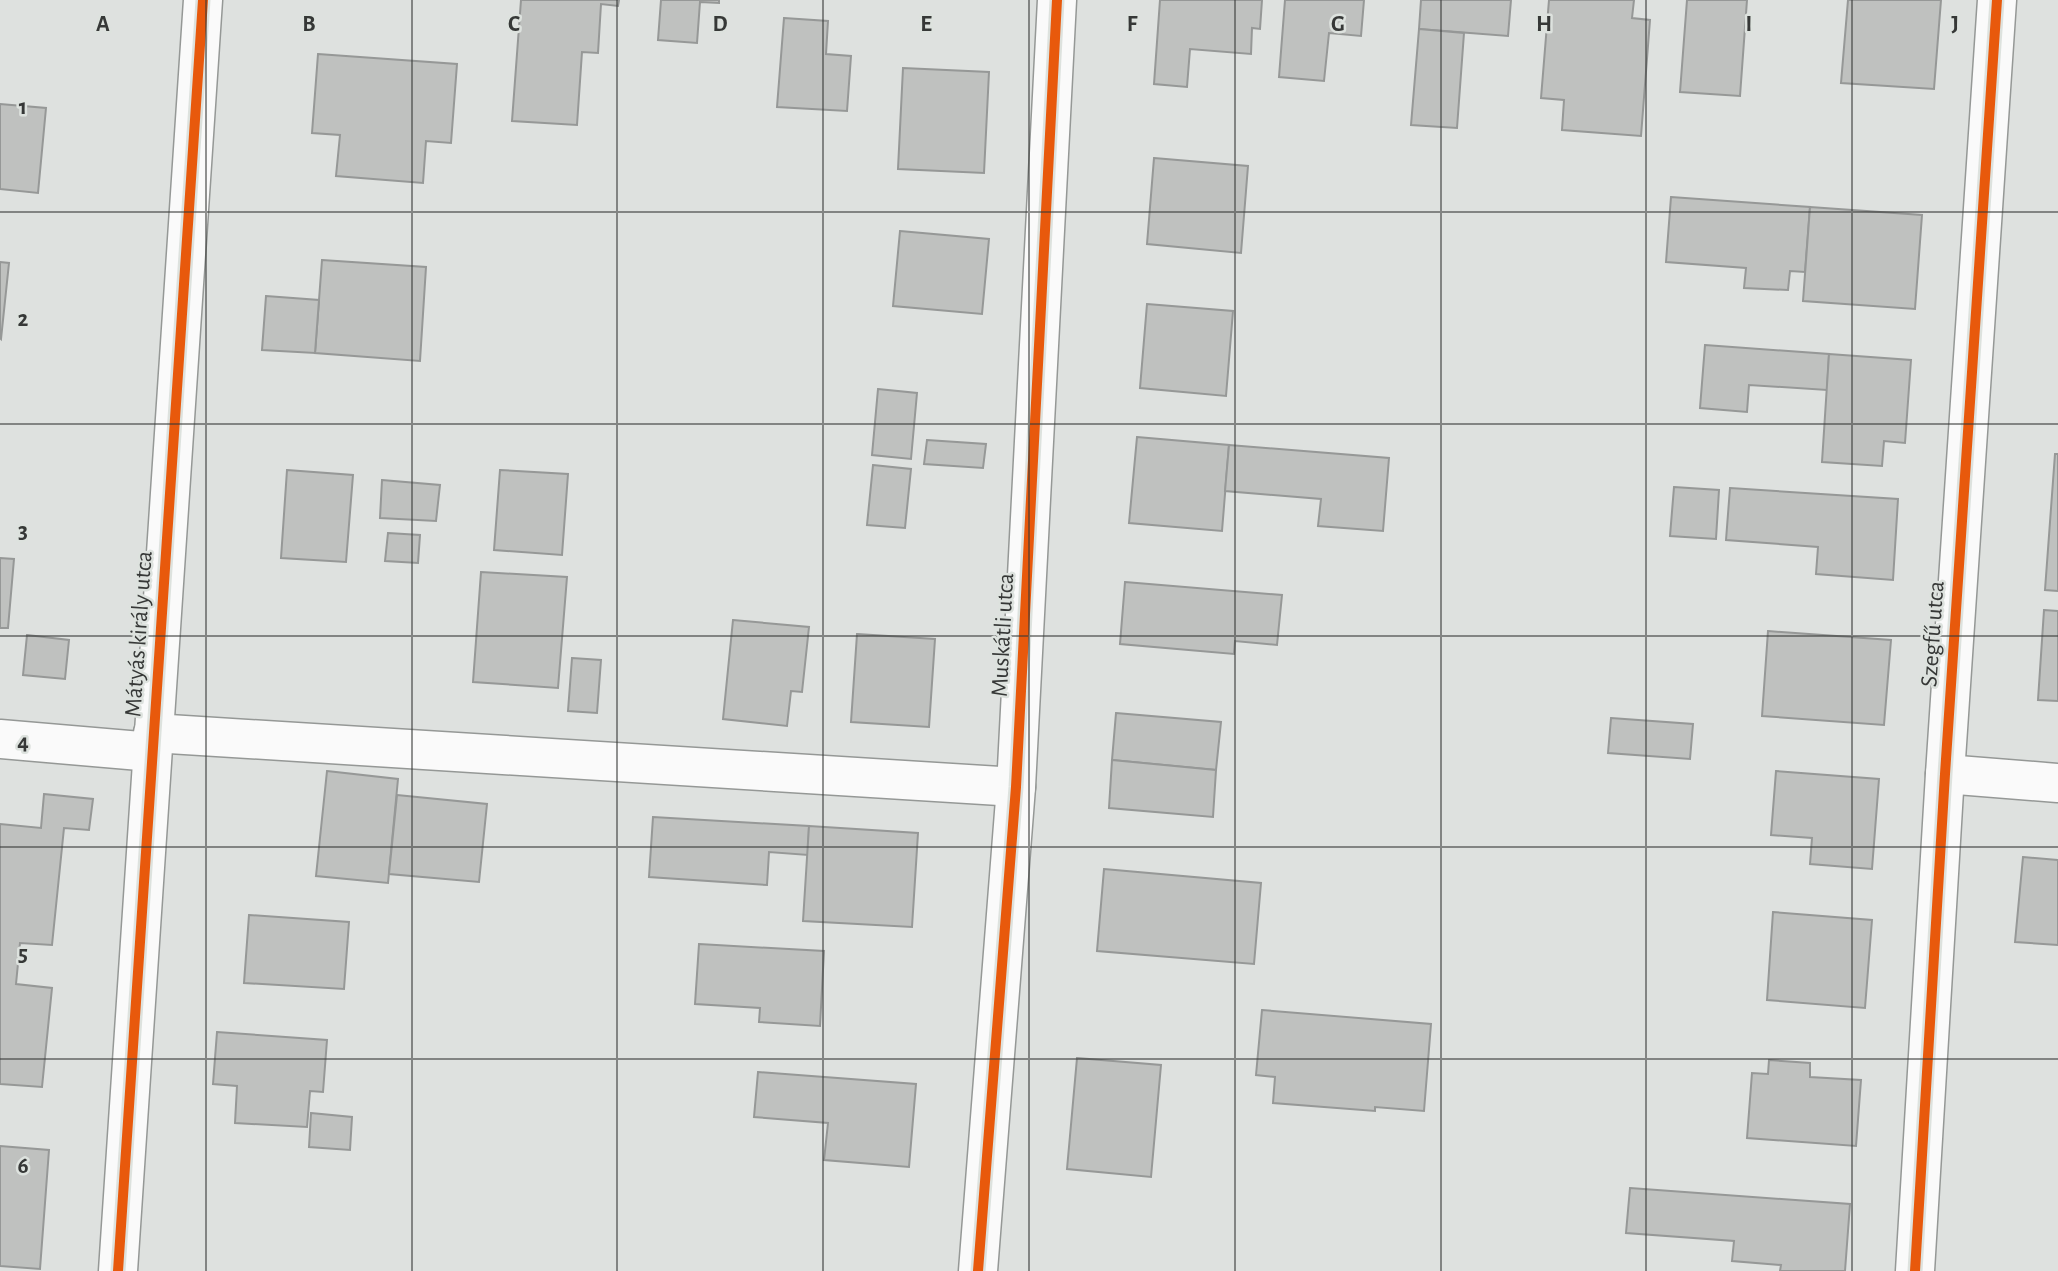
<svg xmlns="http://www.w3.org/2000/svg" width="2058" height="1271" font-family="'Alegreya Sans',sans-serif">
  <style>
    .building { fill: #bfc1bf; stroke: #969897; stroke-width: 2 }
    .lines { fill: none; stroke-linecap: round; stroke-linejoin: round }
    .minor-casing { stroke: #959896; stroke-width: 41 }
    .minor { stroke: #fafafa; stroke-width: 38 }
    .cycleway-casing { stroke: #dde2de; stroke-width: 15 }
    .cycleway { stroke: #e8590c; stroke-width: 10 }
    .grid { fill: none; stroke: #363837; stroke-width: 2; stroke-opacity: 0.55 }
    .labels { text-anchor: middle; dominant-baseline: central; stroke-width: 5; stroke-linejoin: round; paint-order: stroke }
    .street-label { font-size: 24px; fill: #363837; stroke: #dde2de }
    .grid-label { font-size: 23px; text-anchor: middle; font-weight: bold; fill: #363837; stroke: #dde2de; stroke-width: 5; stroke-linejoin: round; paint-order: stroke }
  </style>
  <rect width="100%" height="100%" fill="#dee1df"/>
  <g class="building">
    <path d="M 521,0 L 619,0 L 618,6 L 601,4 L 598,53 L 582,52 L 577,125 L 512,121 Z"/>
    <path d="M 661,0 L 719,0 L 719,3 L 700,2 L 697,43 L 658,40 Z"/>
    <path d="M 1160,0 L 1262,0 L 1260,29 L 1252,28 L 1251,54 L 1190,49 L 1187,87 L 1154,84 Z"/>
    <path d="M 1285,0 L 1364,0 L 1361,36 L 1329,33 L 1324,81 L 1279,77 Z"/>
    <path d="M 1421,0 L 1511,0 L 1508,36 L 1419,29 Z"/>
    <path d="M 1549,0 L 1634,0 L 1632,18 L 1650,20 L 1641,136 L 1562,130 L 1564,100 L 1541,98 Z"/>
    <path d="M 1687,0 L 1747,0 L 1740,96 L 1680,92 Z"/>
    <path d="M 1848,0 L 1941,0 L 1934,89 L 1841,83 Z"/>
    <path d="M 784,18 L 828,21 L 826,54 L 851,56 L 847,111 L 777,107 Z"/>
    <path d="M 1419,29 L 1464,33 L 1457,128 L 1411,125 Z"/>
    <path d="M 318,54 L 457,64 L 451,143 L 426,141 L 423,183 L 336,176 L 340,135 L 312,133 Z"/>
    <path d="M 903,68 L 989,72 L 984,173 L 898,169 Z"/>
    <path d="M 0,104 L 46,108 L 38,193 L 0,189 Z"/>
    <path d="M 1154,158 L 1248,166 L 1241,253 L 1147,244 Z"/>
    <path d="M 1671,197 L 1810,207 L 1805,272 L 1790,271 L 1788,290 L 1744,288 L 1746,268 L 1666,262 Z"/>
    <path d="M 1810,207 L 1922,215 L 1915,309 L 1803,301 Z"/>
    <path d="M 900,231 L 989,239 L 982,314 L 893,306 Z"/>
    <path d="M 322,260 L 426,267 L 420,361 L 315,353 Z"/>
    <path d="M 0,262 L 9,263 L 1,339 L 0,338 Z"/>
    <path d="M 266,296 L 319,300 L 315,353 L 262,350 Z"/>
    <path d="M 1147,304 L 1233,311 L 1226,396 L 1140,388 Z"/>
    <path d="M 1705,345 L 1829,354 L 1827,390 L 1749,385 L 1747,412 L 1700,408 Z"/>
    <path d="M 1829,354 L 1911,360 L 1905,443 L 1884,441 L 1882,466 L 1822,462 Z"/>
    <path d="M 878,389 L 917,393 L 911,459 L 872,455 Z"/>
    <path d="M 1137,437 L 1229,445 L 1222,531 L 1129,523 Z"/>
    <path d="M 927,440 L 986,444 L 983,468 L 924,464 Z"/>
    <path d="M 1229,445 L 1389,458 L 1383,531 L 1318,526 L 1321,499 L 1225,491 Z"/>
    <path d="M 2055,454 L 2058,454 L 2058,591 L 2045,590 Z"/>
    <path d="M 873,465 L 911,469 L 905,528 L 867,525 Z"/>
    <path d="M 287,470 L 353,475 L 346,562 L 281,558 Z"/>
    <path d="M 500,470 L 568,474 L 562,555 L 494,550 Z"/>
    <path d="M 382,480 L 440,485 L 436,521 L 380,518 Z"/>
    <path d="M 1674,487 L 1719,490 L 1716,539 L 1670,536 Z"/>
    <path d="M 1730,488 L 1898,499 L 1893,580 L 1816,574 L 1818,547 L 1726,540 Z"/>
    <path d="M 388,533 L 420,535 L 418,563 L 385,561 Z"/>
    <path d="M 0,558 L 14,559 L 8,628 L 0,628 Z"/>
    <path d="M 481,572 L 567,577 L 558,688 L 473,682 Z"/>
    <path d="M 1125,582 L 1282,595 L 1277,645 L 1235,641 L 1234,654 L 1120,644 Z"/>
    <path d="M 2044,610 L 2058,611 L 2058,701 L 2038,700 Z"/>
    <path d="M 733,620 L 809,627 L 802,692 L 791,691 L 787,726 L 723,719 Z"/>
    <path d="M 1768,631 L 1891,640 L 1884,725 L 1762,716 Z"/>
    <path d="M 857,634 L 935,639 L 929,727 L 851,722 Z"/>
    <path d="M 27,635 L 69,640 L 65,679 L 23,675 Z"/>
    <path d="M 572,658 L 601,660 L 597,713 L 568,711 Z"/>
    <path d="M 1116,713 L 1221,722 L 1216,770 L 1112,760 Z"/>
    <path d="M 1611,718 L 1693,724 L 1690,759 L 1608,753 Z"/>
    <path d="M 1112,760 L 1216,770 L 1213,817 L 1109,808 Z"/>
    <path d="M 327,771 L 398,779 L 388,883 L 316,876 Z"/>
    <path d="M 1776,771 L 1879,779 L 1872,869 L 1810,864 L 1812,838 L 1771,835 Z"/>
    <path d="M 44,794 L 93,799 L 89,830 L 64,828 L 52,945 L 20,943 L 16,984 L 52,988 L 42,1087 L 0,1084 L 0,824 L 41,828 Z"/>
    <path d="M 397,795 L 487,804 L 479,882 L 389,874 Z"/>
    <path d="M 653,817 L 809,826 L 808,855 L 769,852 L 767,885 L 649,877 Z"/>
    <path d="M 809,826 L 918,833 L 912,927 L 803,921 Z"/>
    <path d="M 2023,857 L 2058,860 L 2058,945 L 2015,942 Z"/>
    <path d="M 1104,869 L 1261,883 L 1254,964 L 1097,951 Z"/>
    <path d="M 1773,912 L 1872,920 L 1865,1008 L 1767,1000 Z"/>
    <path d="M 249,915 L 349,922 L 344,989 L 244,983 Z"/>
    <path d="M 699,944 L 824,951 L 820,1026 L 759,1022 L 760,1008 L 695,1004 Z"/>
    <path d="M 1262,1010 L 1431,1024 L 1424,1111 L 1375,1107 L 1375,1111 L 1273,1103 L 1275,1077 L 1256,1075 Z"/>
    <path d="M 217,1032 L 327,1040 L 323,1092 L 310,1091 L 307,1127 L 235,1123 L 237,1086 L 213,1084 Z"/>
    <path d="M 1077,1058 L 1161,1065 L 1151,1177 L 1067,1169 Z"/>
    <path d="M 1769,1060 L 1810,1063 L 1810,1077 L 1861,1080 L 1856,1146 L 1747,1138 L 1752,1073 L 1768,1074 Z"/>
    <path d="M 758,1072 L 916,1084 L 909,1167 L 824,1160 L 828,1123 L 754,1117 Z"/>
    <path d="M 311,1113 L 352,1117 L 350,1150 L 309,1147 Z"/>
    <path d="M 0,1146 L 49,1150 L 40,1269 L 0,1266 Z"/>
    <path d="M 1630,1188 L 1850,1204 L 1845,1271 L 1780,1271 L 1781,1265 L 1732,1261 L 1734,1241 L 1626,1233 Z"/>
  </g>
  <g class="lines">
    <g class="minor-casing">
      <g id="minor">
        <path d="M 153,733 L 1016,787"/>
        <path d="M 0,739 L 152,752"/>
        <path d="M 1945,774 L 2058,783"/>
        <path d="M 118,1271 L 203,0"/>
        <path d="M 978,1271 L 1016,787 L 1057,0"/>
        <path d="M 1915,1271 L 1945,774 L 1997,0"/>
      </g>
    </g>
    <use href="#minor" class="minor"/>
    <g class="cycleway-casing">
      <g id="cycleway">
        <path d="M 118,1271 L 203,0"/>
        <path d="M 978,1271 L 1016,787 L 1057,0"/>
        <path d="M 1915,1271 L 1945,774 L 1997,0"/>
      </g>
    </g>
    <use href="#cycleway" class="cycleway"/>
  </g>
  <path class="grid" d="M 206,0 L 206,1271M 412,0 L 412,1271M 617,0 L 617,1271M 823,0 L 823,1271M 1029,0 L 1029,1271M 1235,0 L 1235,1271M 1441,0 L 1441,1271M 1646,0 L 1646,1271M 1852,0 L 1852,1271M 0,212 L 2058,212M 0,424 L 2058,424M 0,636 L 2058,636M 0,847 L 2058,847M 0,1059 L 2058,1059"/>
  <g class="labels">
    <g class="street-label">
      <text transform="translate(139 634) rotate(-86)">Mátyás király utca</text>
      <text transform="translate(1933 634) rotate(-86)">Szegfű utca</text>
      <text transform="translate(1003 635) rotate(-87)">Muskátli utca</text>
    </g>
  </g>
  <g class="grid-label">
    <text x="103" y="31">A</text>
    <text x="309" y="31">B</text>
    <text x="514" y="31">C</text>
    <text x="720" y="31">D</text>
    <text x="926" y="31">E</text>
    <text x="1132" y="31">F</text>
    <text x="1338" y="31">G</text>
    <text x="1544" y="31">H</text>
    <text x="1749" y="31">I</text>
    <text x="1955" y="31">J</text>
    <text x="23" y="114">1</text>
    <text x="23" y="326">2</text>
    <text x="23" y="538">3</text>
    <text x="23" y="749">4</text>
    <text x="23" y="961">5</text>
    <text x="23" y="1173">6</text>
  </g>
</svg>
